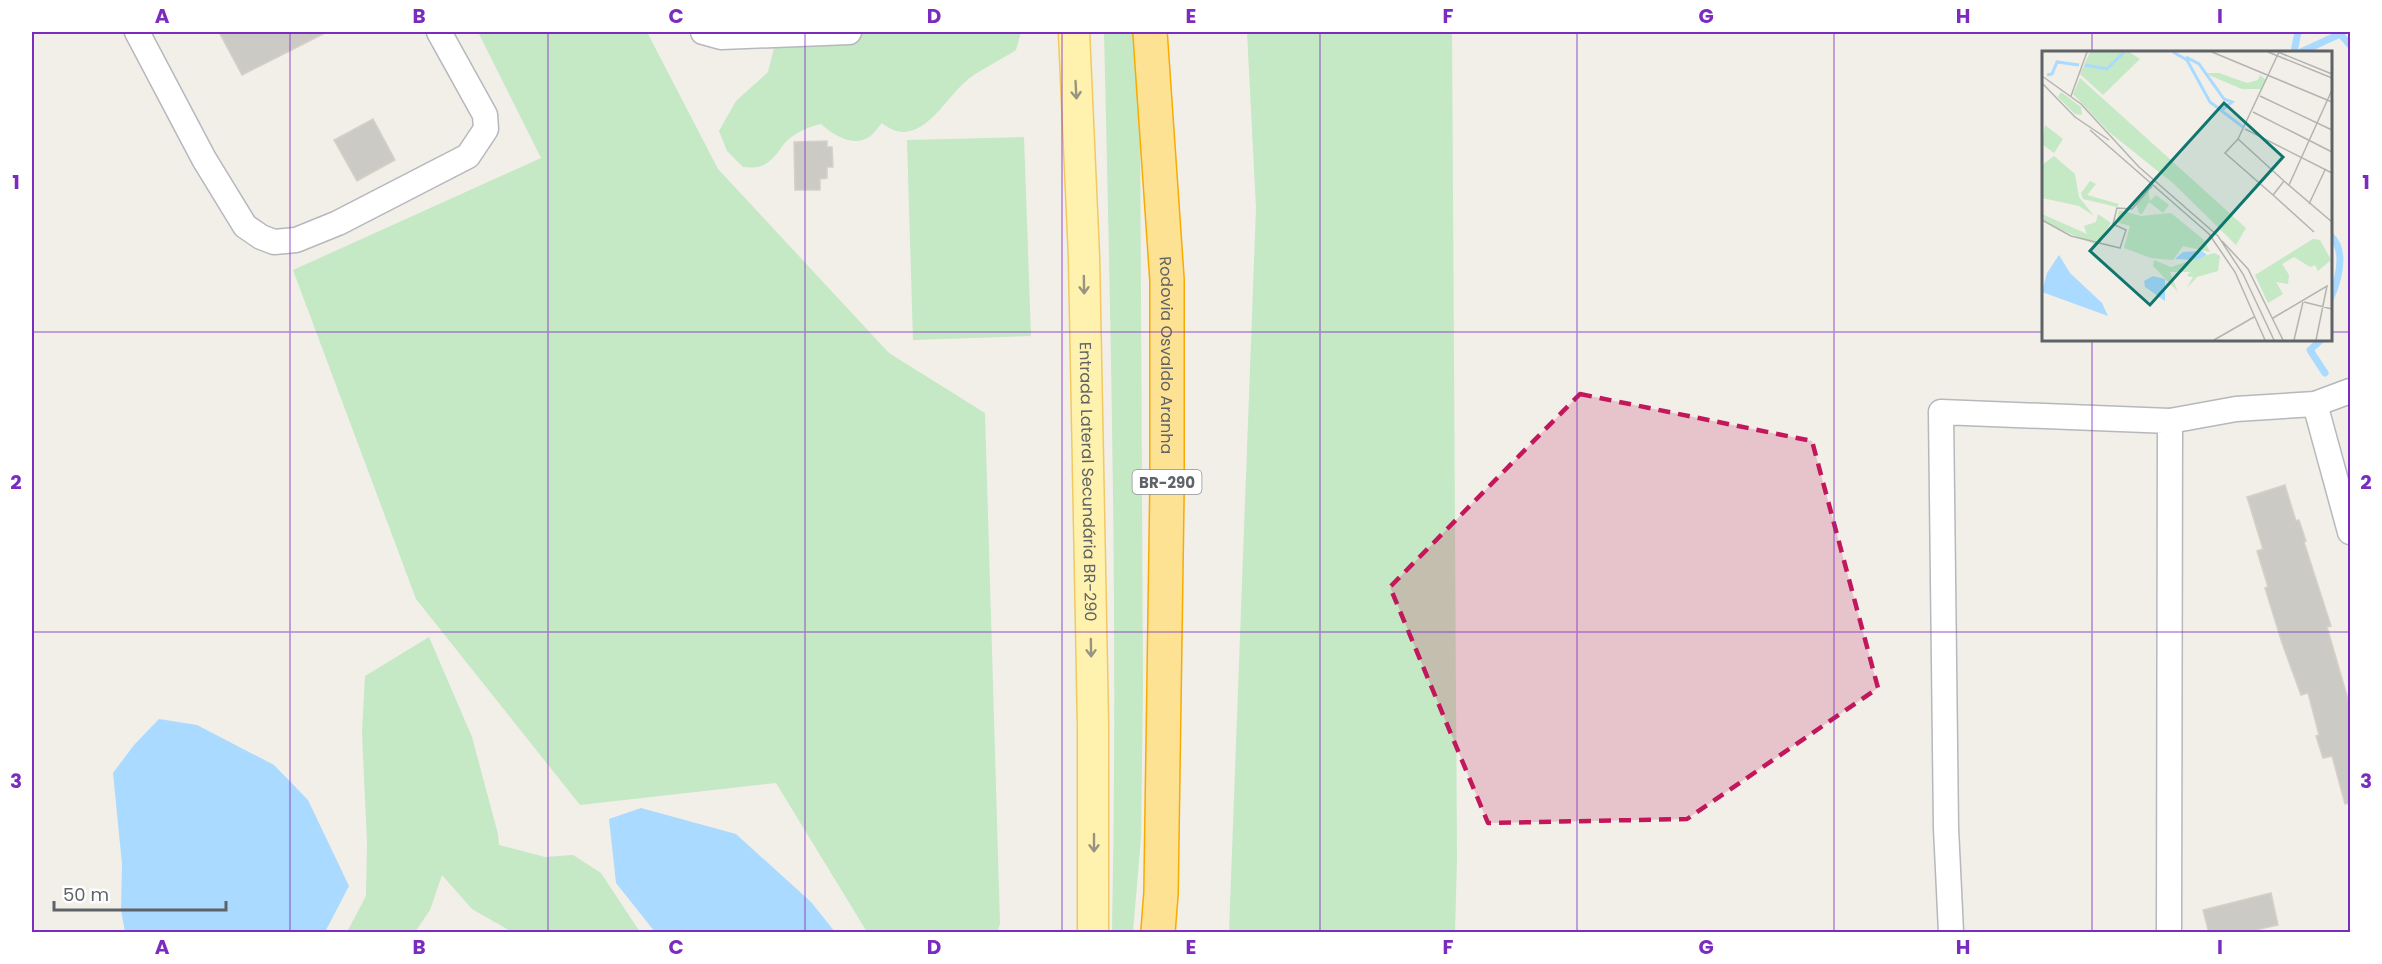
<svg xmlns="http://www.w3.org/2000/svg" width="2382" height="964" font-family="Poppins,sans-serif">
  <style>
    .green { fill: #c5e8c5 }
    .water { fill: #aadaff }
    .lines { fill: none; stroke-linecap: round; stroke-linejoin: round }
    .stream { stroke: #aadaff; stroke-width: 7 }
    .building { fill: #cccac5; stroke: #d6d1c6; stroke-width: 1.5 }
    .minor-casing { stroke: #b5b8bc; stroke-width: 27 }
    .major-casing { stroke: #f2c960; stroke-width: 33 }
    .highway-casing { stroke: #f9ab00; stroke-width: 36 }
    .minor { stroke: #fff; stroke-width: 24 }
    .major { stroke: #fff2af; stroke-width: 30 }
    .highway { stroke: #fde293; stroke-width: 33 }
    .oneway { stroke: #979581 }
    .marked { fill: #c2185b; fill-opacity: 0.2; stroke: #c2185b; stroke-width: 4.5; stroke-dasharray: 12 8; stroke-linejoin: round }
    .grid { fill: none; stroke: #7b2cbf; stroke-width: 1.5; stroke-opacity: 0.55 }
    .labels { text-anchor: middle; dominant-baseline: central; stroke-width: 6; stroke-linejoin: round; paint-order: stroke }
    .shield { fill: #fff; stroke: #8f9295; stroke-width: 1.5 }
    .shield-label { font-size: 15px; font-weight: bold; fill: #5f6368 }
    .street-label { font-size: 16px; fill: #5f6368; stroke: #fff }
    .inset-river { fill: none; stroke: #aadaff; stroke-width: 3 }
    .inset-road { fill: none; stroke: #b3b3b1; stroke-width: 1.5 }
    .view { fill: #0f766e; fill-opacity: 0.15; stroke: #0f766e; stroke-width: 3 }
    .inset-edge { fill: none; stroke: #5f6368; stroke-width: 3 }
    .neatline { fill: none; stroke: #7b2cbf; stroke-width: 2 }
    .grid-label { font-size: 20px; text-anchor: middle; font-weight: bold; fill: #7b2cbf }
  </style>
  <rect width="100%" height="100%" fill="#f1efe8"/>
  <g class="green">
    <path d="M 478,32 L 647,32 L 718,169 L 889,353 L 985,413 L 1000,924 L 997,932 L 867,932 L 776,783 L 580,805 L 416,599 L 293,270 L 541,158 Z"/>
    <path d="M 778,32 L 1021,32 L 1016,50 C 1000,61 976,71 964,83 C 942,103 917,152 882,123 C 878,127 874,134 869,137 C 853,148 832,134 821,124 C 807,127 792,134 783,145 C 777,154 770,164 758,167 C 754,168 748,167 743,167 L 727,151 L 719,131 L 736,101 L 768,72 Z"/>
    <path d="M 1104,32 L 1136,32 L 1140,107 L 1143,687 L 1141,837 L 1133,932 L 1112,932 C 1118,632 1111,332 1104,32 Z"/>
    <path d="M 1247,32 L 1452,32 L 1457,858 L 1455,932 L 1229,932 L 1256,208 Z"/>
    <path d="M 1024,137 L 1031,336 L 913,340 L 907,140 Z"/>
    <path d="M 429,637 L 472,737 L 498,834 L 499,845 L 545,857 L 573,855 L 601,873 L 640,932 L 512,932 L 472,909 L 442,875 L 430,910 L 415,932 L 347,932 L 366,896 L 367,842 L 362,733 L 365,676 Z"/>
  </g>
  <g class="water">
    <path d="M 159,719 L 197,725 L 274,765 L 308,800 L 349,886 L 325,932 L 125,932 L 121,910 L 122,864 L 113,773 L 134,745 Z"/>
    <path d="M 641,808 L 736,834 L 811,902 L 835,932 L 655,932 L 616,883 L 609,819 Z"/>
  </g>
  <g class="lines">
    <g class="stream">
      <path d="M 2294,52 L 2298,32"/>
      <path d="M 2301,52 L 2340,34 L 2350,45"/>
      <path d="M 2330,204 L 2330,205"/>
      <path d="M 2330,235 C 2348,251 2338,281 2330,300"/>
      <path d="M 2322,339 L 2310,350 L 2325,373"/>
    </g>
  </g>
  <g class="building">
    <path d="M 219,32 L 327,32 L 242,75 Z"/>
    <path d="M 373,119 L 395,160 L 357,181 L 334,140 Z"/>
    <path d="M 827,141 L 827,147 L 832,147 L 833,167 L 827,167 L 827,178 L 820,179 L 820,190 L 795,190 L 794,142 Z"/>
    <path d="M 2285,485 L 2296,521 L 2299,520 L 2306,541 L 2304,542 L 2331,626 L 2327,627 L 2350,706 L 2350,803 L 2345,804 L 2332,756 L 2323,758 L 2316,736 L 2319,735 L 2308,693 L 2301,695 L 2282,643 L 2265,588 L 2268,587 L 2257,551 L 2263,549 L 2247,497 Z"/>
    <path d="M 2271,893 L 2278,925 L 2242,933 L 2209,933 L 2203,910 Z"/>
  </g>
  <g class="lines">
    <g class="minor-casing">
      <g id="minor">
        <path d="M 137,32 L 204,159 L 245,226 L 261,237 L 274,242 L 296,240 L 338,223 L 468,156 L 486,129 L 485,115 L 439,32"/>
        <path d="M 703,32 L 721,37 L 849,32"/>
        <path d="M 2315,404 L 2350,532"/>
        <path d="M 2170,421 L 2236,409 L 2315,404 L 2350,391"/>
        <path d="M 1951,932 L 1946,828 L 1941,412 L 2170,421 L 2169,932"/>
      </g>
    </g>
    <g class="major-casing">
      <g id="major">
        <path id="s1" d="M 1074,32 L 1084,257 L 1093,725 L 1093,932"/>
      </g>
    </g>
    <g class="highway-casing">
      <g id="highway">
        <path id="s2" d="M 1150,32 L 1167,280 L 1167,488 L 1161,893 L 1158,932"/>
      </g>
    </g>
    <use href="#minor" class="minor"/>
    <use href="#major" class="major"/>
    <use href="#highway" class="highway"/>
  </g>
  <defs><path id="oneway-shaft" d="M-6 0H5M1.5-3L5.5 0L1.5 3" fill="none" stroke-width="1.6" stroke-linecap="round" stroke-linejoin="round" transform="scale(1.5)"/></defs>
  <g class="oneway">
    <use href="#oneway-shaft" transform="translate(1076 90) rotate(87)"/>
    <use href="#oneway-shaft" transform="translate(1084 285) rotate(89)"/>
    <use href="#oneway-shaft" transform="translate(1091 648) rotate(89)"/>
    <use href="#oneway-shaft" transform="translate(1094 843) rotate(90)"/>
  </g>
  <path class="marked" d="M 1580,394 L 1812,441 L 1878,688 L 1687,819 L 1488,823 L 1390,587 Z"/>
  <path class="grid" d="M 290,32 L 290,932M 548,32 L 548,932M 805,32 L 805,932M 1062,32 L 1062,932M 1320,32 L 1320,932M 1577,32 L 1577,932M 1834,32 L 1834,932M 2092,32 L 2092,52M 32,332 L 2043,332M 2330,332 L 2350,332M 2092,339 L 2092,932M 32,632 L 2350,632"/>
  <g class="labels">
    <rect class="shield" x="1132.5" y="470" width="69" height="24" rx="4.5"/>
    <g class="shield-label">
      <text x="1167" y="482">BR-290</text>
    </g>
    <g class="street-label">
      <text stroke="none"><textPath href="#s2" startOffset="324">Rodovia Osvaldo Aranha</textPath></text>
      <text stroke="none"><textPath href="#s1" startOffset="450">Entrada Lateral Secundária BR-290</textPath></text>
    </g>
  </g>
  <g transform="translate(2042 51)">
    <rect width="290" height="290" fill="#f1efe8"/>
    <path d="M 48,1 L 87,1 L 98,8 L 61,44 L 38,23 ZM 162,22 L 177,22 L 205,32 L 216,29 L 218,24 L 224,29 L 219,38 L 200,38 ZM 38,27 L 204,177 L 194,194 L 132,133 L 67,81 L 31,43 ZM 19,41 L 39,56 L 40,64 L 33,63 L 16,46 ZM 3,74 L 21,88 L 12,102 L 0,93 ZM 12,105 L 33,123 L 37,146 L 52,165 L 37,155 L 0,147 L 0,114 ZM 48,130 L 54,133 L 45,144 L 77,153 L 75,156 L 41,148 L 39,142 ZM 106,136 L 108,150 L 114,144 L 127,154 L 121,162 L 107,151 L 100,163 L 97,162 L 93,150 ZM 77,159 L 99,165 L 129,162 L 162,189 L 168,201 L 141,195 L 131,209 L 109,207 L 82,197 L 88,175 L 74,171 ZM 0,163 L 45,183 L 42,175 L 54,171 L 56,163 L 69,172 L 54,194 L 0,170 ZM 271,188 L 278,189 L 289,209 L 276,220 L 273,214 L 268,216 L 252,206 L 240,213 L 247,224 L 246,233 L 234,231 L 241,243 L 226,252 L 213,224 ZM 172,202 L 178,205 L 176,220 L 155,226 L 145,237 L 151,226 L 145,225 L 148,221 L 128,221 L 136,241 L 111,215 L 112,209 L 129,216 Z" fill="#c5e8c5"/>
    <path d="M 160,200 L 165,204 L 154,209 L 133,208 L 141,201 ZM 17,204 L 28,222 L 60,252 L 66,265 L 0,241 L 5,222 ZM 111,225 L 123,228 L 123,250 L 103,236 L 102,230 Z" fill="#aadaff"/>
    <path class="inset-river" d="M 131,1 L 145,9 L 168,51 L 201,76M 144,6 L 157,13 L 182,48 L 190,51 L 180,59M 43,14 L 65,18 L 82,1M 5,24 L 10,23 L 15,11 L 37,14"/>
    <path class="inset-road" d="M 170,1 L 290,51M 226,1 L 290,27M 236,1 L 290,23M 0,25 L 39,53 L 97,116 L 176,185 L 201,223 L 232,289M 0,32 L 33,66 L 67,89M 29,45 L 45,1M 218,45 L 290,79M 211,61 L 290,101M 203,78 L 290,122M 48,79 L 167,183 L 193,221 L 223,289M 196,88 L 237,1M 247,134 L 290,39M 231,144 L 183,102 L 196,88 L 242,130M 267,153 L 283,119M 0,169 L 29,185 L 78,197 L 84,179 L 71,173 L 75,157 L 90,158 L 110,135M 272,181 L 231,144 L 242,130 L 290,171M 180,190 L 206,218 L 241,289M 262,251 L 290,258M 231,267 L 285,235 L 274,289M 172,289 L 212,266M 252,289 L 261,251"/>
    <path class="view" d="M 182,52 L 241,106 L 108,254 L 48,200 Z"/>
    <rect width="290" height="290" class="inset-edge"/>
  </g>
  <rect width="2382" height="964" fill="none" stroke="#ffffff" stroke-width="66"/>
  <path d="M54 901v9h172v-9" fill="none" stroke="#5f6368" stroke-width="3"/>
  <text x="63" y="901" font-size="18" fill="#5f6368" stroke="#ffffff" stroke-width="4.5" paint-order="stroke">50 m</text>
  <rect x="33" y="33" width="2316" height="898" class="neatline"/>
  <g class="grid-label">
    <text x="162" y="23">A</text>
    <text x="419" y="23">B</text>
    <text x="676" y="23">C</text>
    <text x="934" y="23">D</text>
    <text x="1191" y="23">E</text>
    <text x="1448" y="23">F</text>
    <text x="1706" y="23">G</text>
    <text x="1963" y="23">H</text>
    <text x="2220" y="23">I</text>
    <text x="16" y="189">1</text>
    <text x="2366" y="189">1</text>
    <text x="16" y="489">2</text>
    <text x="2366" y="489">2</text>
    <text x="16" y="788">3</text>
    <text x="2366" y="788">3</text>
    <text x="162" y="954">A</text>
    <text x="419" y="954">B</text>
    <text x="676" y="954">C</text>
    <text x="934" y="954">D</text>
    <text x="1191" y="954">E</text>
    <text x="1448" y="954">F</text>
    <text x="1706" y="954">G</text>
    <text x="1963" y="954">H</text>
    <text x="2220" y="954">I</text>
  </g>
</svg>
